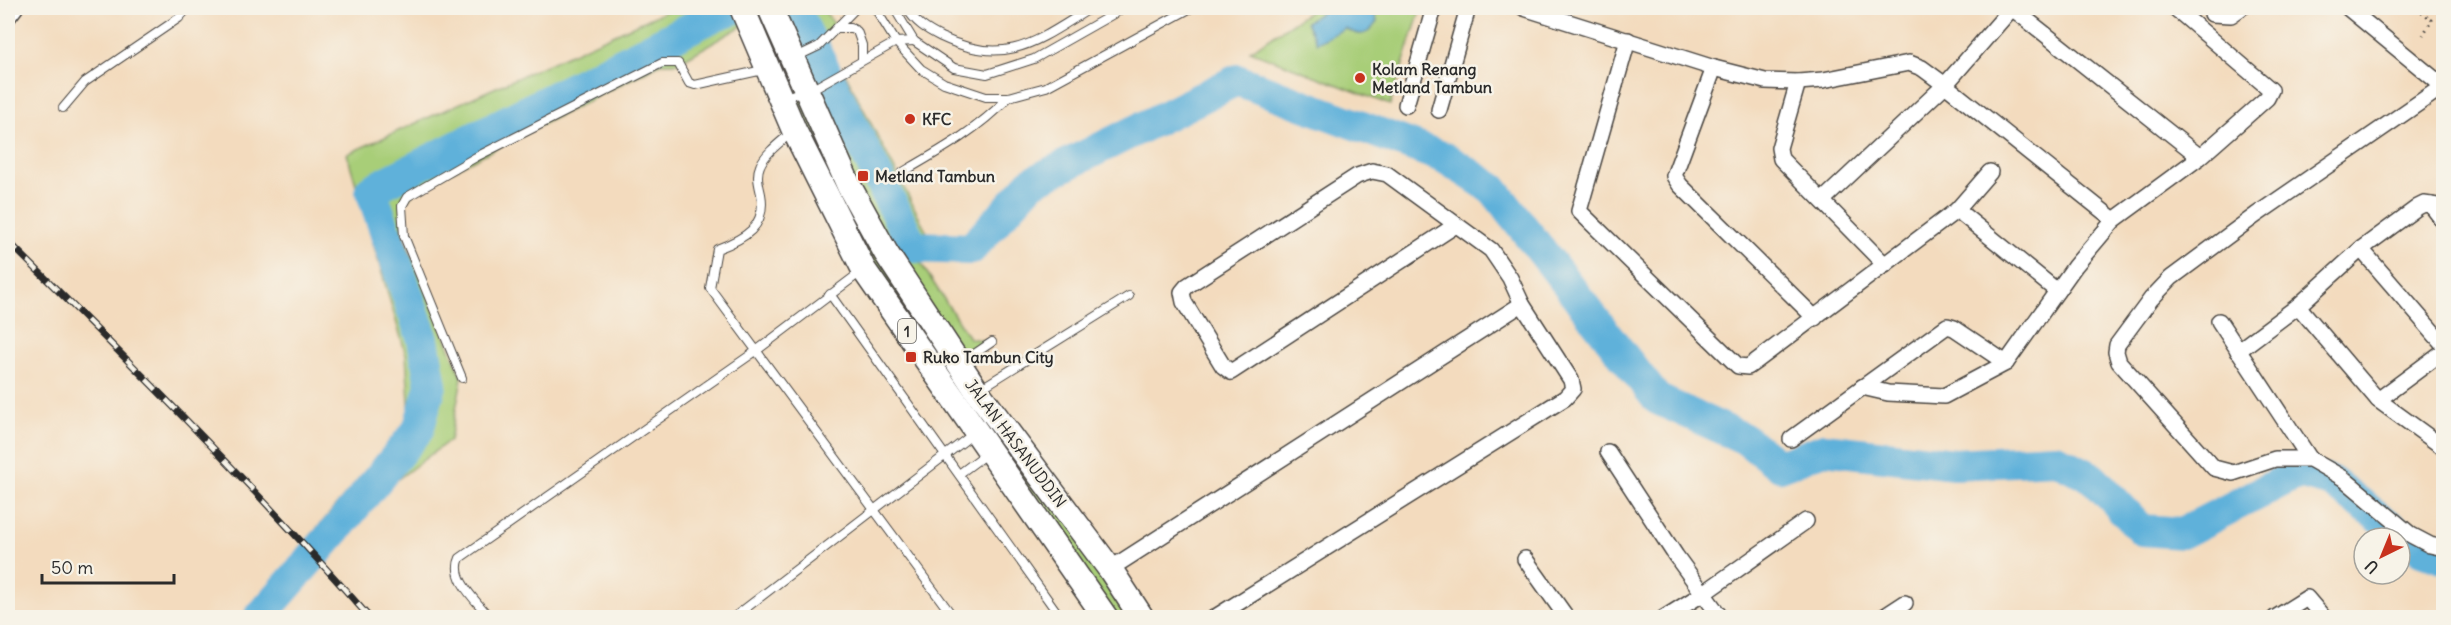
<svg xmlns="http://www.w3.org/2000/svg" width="2451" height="625" font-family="Delius,sans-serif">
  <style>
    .green { fill: #a8ce78; stroke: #6a7c52; stroke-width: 1.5 }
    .water { fill: #5fb1da; stroke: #456e82; stroke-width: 1.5 }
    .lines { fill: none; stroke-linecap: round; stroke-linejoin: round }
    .river { stroke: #5fb1da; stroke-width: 32 }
    .service-casing { stroke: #494541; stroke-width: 10 }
    .minor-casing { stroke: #494541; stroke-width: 18 }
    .trunk-casing { stroke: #494541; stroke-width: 27 }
    .path { stroke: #494541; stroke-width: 3; stroke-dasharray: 1.5 4.5; stroke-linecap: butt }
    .service { stroke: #fff; stroke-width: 8 }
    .minor { stroke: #fff; stroke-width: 15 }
    .trunk { stroke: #fff; stroke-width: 24 }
    .rail-casing { stroke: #2b2b2b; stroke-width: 7 }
    .rail { stroke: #f7f3e8; stroke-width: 4.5; stroke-dasharray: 14; stroke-linecap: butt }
    .poi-dot { fill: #c8321e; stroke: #f7f3e8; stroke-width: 2 }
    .labels { text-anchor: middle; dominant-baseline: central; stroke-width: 5; stroke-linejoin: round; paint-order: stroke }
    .shield { fill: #f7f3e8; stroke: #686764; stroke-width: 1.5 }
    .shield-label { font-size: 15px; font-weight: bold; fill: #2b2b2b }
    .poi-label { font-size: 16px; font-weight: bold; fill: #2b2b2b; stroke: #f7f3e8; text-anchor: start }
    .street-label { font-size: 16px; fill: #2b2b2b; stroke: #f7f3e8 }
  </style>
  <rect width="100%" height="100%" fill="#f7f3e8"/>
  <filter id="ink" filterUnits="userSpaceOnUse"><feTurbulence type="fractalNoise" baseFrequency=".0167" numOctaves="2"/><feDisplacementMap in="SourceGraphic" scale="12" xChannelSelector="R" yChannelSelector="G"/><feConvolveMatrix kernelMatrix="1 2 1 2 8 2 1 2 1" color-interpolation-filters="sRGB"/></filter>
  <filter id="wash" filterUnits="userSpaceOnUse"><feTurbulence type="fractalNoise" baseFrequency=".008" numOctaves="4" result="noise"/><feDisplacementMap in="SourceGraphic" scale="24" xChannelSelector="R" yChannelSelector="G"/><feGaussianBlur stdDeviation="1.35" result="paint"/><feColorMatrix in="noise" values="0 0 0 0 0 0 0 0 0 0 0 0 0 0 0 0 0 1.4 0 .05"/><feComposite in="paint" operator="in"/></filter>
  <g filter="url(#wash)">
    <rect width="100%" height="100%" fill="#f3dbbe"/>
    <g class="green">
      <path d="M 673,8 L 742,8 L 747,23 L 678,63 L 662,63 L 415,190 L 402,206 L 404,236 L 462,378 L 450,440 L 386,488 L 320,561 L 304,544 L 410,417 L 406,355 L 347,154 Z"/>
      <path d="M 770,8 L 822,8 L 837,28 L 819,46 L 791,59 Z"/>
      <path d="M 1315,8 L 1421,8 L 1390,105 L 1250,51 Z"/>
      <path d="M 844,71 L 935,248 L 920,262 L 969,338 L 992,342 L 959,365 L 1142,617 L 1106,617 L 864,270 L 782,98 Z"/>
    </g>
    <path class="water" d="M 1328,8 L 1373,8 L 1377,21 C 1368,37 1359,37 1345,28 L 1317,43 L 1306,22 Z"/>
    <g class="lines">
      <g class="river">
        <path d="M 794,8 L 913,247 L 971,249 L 1032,182 L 1237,80 L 1445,158 L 1493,189 L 1657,399 L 1745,439 L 1780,466 L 1824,449 L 1954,464 L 2056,459 L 2093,478 L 2142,530 L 2182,533 L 2298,473 L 2332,482 L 2422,550 L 2444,558"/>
        <path d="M 259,618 L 340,525 L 418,430 L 431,385 L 423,340 L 371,190 L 716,15 L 736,8"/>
      </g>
    </g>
  </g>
  <g filter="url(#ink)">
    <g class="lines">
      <g class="service-casing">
        <g id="service">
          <path d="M 875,8 L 896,42 L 921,69 L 944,83 L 986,97 L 1009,97 L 1046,87 L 1191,8"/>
          <path d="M 894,8 L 914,41 L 954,68 L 987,74 L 1034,59 L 1124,8"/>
          <path d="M 907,8 C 914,22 927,30 941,37 C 1007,68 1037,41 1091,8"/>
          <path d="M 837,28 L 851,28 L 857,31 L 862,45 L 862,60"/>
          <path d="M 794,58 L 819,46 L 856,8"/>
          <path d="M 782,98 L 816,87 L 896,42 L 914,41"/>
          <path d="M 63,108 L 85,82 L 179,18 L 188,8"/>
          <path d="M 792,132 C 782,141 765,153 760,166 C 756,175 759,185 761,194 C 767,227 744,239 717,249 L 710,288 L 954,618"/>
          <path d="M 903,172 C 943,149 977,130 1009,97"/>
          <path d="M 830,294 L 1061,618"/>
          <path d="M 961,363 L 992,342"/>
          <path d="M 462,378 L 404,236 L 402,206 L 407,197 L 476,157 L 662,63 L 678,63 L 689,83 L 695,85 L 763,70"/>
          <path d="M 980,389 L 1129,296"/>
          <path d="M 959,474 L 986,454"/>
          <path d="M 490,618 C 477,601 450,579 460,558 L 756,351 L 862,271"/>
          <path d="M 733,618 L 973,434"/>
          <path d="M 1083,618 L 1095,607"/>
        </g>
      </g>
      <g class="minor-casing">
        <g id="minor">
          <path d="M 1524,8 L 1714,68 L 1765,81 L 1798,82 L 1823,80 L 1909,63 L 1922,68 L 1945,85 L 2114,220"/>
          <path d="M 2012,8 L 2200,157"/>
          <path d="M 2348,8 L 2444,87"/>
          <path d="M 2212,14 L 2231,15 L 2241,8"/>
          <path d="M 8,17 L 15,8"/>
          <path d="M 1628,40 L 1579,211 L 1738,366 L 1748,367 L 1755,362 L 1957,210 L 2057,291"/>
          <path d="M 1714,68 L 1674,176 L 1680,185 L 1815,318"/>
          <path d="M 1798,82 L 1779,148 L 1781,159 L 1885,265"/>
          <path d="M 2442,87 L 2256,215 L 2171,278 L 2151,299 L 2117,345 L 2116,352 L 2119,362 L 2214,468 L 2233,473 L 2275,459 L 2310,459 L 2343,478 L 2411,535 L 2430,545 L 2444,548"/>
          <path d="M 1406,105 L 1434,8"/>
          <path d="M 1439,110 L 1468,8"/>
          <path d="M 1823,200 L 1945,85 L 2012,8"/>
          <path d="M 2431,205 L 2444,222"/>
          <path d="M 1957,210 L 1990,172"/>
          <path d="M 2361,249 L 2444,345"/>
          <path d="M 2298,306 L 2378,400 L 2444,448"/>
          <path d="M 2219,321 L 2310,459"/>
          <path d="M 2238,351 L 2298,306 L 2361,249 L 2418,207 L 2424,204 L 2444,207"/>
          <path d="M 1862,387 L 1888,393 L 1944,396 L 2006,363 L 2075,266 L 2114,220 L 2200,157 L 2267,98 L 2271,90 L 2175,8"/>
          <path d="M 2378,400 L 2444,351"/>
          <path d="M 1791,439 L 1947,326 L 1954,328 L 2006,363"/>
          <path d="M 1608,452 L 1676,556 L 1721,618"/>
          <path d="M 1525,559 L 1567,618"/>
          <path d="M 1110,569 L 1522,304"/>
          <path d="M 1214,618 L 1565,398 L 1573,389 L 1571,380 L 1522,304 L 1510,278 L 1491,250 L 1387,174 L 1372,171 L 1357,176 L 1187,286 L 1182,292 L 1184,302 L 1223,366 L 1231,372 L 1456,225"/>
          <path d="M 1664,618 L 1704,593 L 1806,521"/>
          <path d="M 1882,618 L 1905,603"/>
          <path d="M 2275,618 L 2307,598 L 2324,618"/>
        </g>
      </g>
      <g class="trunk-casing">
        <g id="trunk">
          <path d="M 742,8 L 794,130 L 864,270 L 1106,618"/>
          <path d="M 770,8 L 849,186 L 886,253 L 977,391 L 1110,569 L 1142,618"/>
        </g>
      </g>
      <path class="path" d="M 2417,8 L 2432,20 L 2423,35"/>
      <use href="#service" class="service"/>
      <use href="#minor" class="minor"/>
      <use href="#trunk" class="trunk"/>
      <g class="rail-casing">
        <path id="rail" d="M 8,241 C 131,363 255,487 370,618"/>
      </g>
      <use href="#rail" class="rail"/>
    </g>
  </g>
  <g class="poi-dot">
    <circle cx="1360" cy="78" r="6"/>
    <circle cx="910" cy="119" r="6"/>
    <rect x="857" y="170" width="12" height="12" rx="3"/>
    <rect x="905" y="351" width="12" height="12" rx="3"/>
  </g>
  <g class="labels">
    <rect class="shield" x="898" y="319" width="18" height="24" rx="4.5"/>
    <g class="shield-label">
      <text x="907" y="331">1</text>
    </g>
    <g class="poi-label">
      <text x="1372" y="69">Kolam Renang<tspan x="1372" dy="18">Metland Tambun</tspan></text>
      <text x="922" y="119">KFC</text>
      <text x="875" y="176">Metland Tambun</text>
      <text x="923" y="357">Ruko Tambun City</text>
    </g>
    <g class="street-label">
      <text transform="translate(1016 443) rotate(53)">JALAN HASANUDDIN</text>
    </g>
  </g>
  <rect width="2451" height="625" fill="none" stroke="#f7f3e8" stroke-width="30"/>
  <g transform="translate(2382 556) rotate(223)"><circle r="28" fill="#f7f3e8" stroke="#a5a39c" stroke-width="1.5"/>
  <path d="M0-4.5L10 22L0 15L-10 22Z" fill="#c8321e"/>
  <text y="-9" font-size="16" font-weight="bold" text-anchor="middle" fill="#2b2b2b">U</text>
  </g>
  <path d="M42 574v9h132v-9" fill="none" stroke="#2b2b2b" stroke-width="3"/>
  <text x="51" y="574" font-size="18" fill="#2b2b2b" stroke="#f7f3e8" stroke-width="4.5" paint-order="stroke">50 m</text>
</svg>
